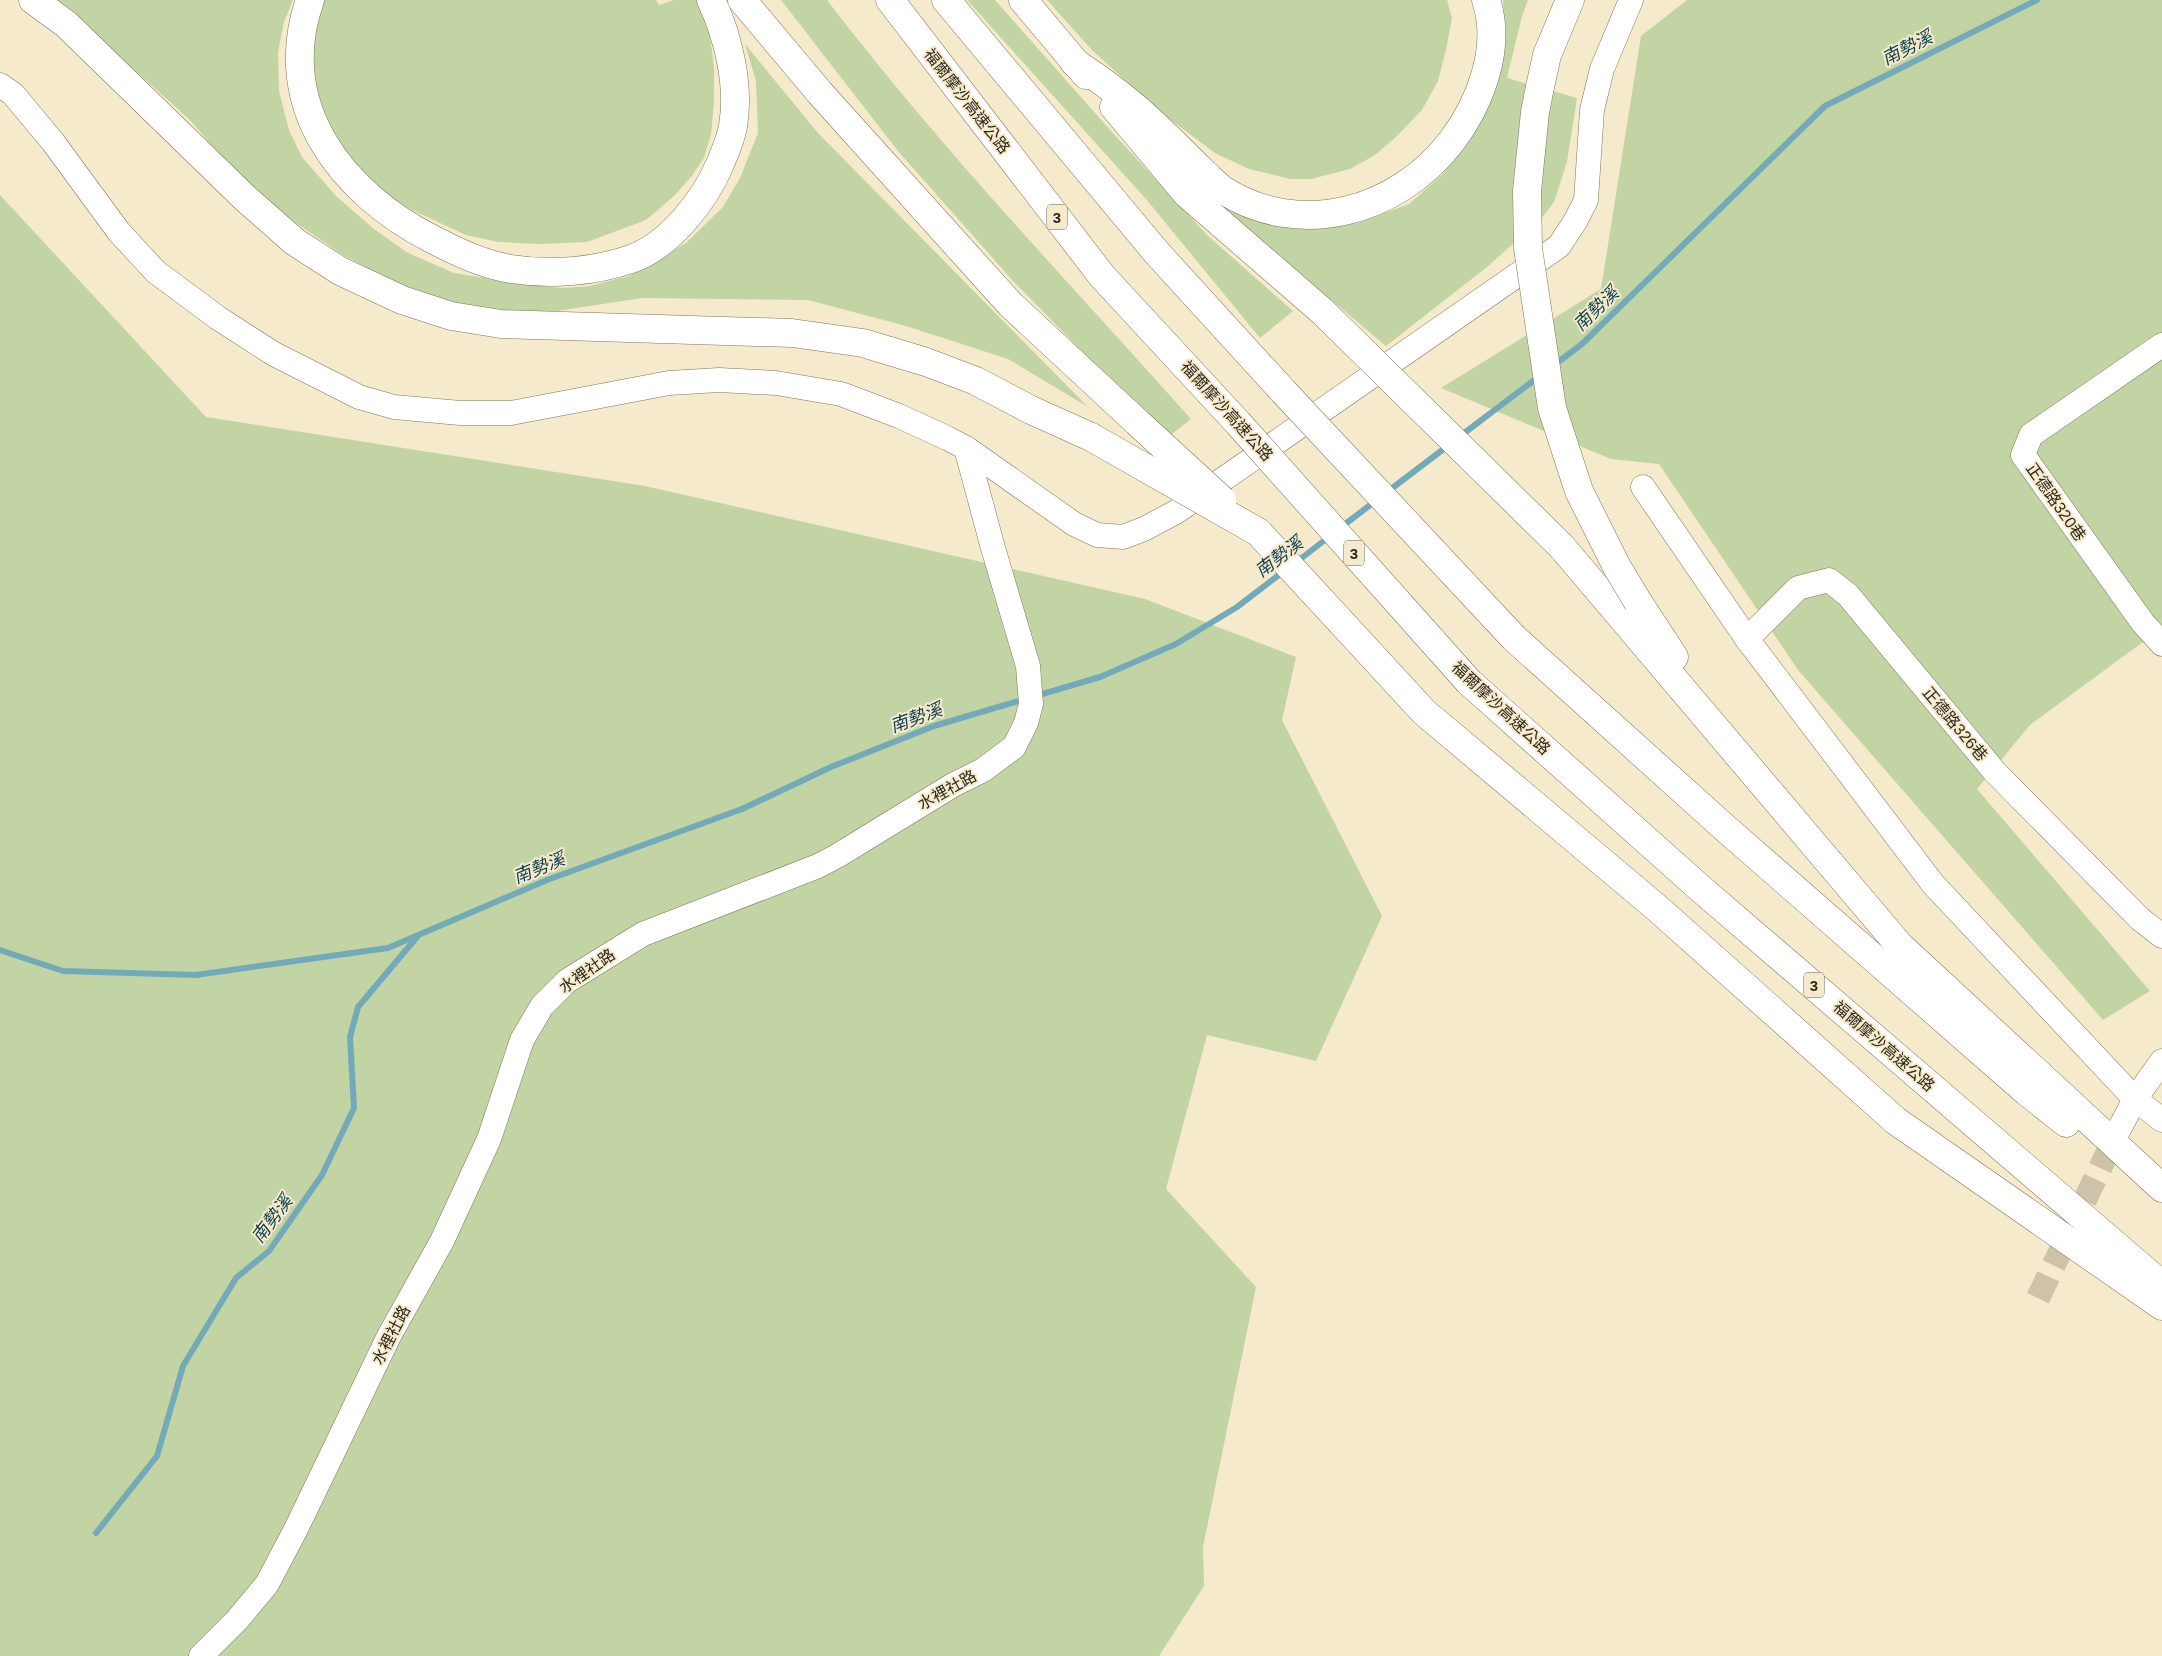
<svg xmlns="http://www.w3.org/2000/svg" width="2162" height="1656" font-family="Helvetica,'Noto Sans TC',sans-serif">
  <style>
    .green { fill: #c2d4a3 }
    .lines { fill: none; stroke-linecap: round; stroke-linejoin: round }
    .stream { stroke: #73aaba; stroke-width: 6 }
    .minor-tunnel { stroke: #cec3a9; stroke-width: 24; stroke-dasharray: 24 12; stroke-linecap: butt }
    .minor-casing { stroke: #80755a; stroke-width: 25 }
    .motorway-casing { stroke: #80755a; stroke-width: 29 }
    .minor { stroke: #fff; stroke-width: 24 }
    .motorway { stroke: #fff; stroke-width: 28 }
    .motorway-bridge-casing { stroke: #80755a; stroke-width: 29; stroke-linecap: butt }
    .motorway-bridge { stroke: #fff; stroke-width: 28 }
    .labels { text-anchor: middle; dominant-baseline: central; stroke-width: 4; stroke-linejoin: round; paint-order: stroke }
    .shield { fill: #f6eacc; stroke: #696252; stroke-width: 1 }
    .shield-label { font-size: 15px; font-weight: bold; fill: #2d281d }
    .street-label { font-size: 16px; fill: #2d281d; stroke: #f6eacc }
    .water-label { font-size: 18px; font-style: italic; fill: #0c3d4c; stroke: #f6eacc }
  </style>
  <rect width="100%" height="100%" fill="#f6eacc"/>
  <g class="green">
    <path d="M 53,0 L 293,0 L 284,22 L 278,52 L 279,91 L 289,130 L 302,157 L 336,196 L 374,229 L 408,253 L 454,273 L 528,285 L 564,288 L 590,286 L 629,276 L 686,243 L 723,207 L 740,178 L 758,133 L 756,81 L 745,44 L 818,133 L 1088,407 L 1008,359 L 906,326 L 808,300 L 643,298 L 543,313 L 497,311 L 449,305 L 402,286 L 343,255 L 296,223 L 245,184 L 190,120 L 98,37 Z"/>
    <path d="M 323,0 L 656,0 L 659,5 L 674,0 L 697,0 L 709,30 L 714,66 L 714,103 L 711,134 L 704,158 L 691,177 L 674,196 L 646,220 L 587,242 L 539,244 L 498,242 L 466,235 L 412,210 L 377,188 L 334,138 L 321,109 L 311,64 L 312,31 Z"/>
    <path d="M 781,0 L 827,0 C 939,147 1068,281 1191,419 L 1167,438 L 1013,281 L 898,151 Z"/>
    <path d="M 967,0 L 995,0 L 1111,131 L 1208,236 L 1293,311 L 1260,338 L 1146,199 Z"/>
    <path d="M 1047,0 L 1447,0 L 1452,18 L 1446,50 L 1438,81 L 1422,110 L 1397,136 L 1375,155 L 1350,169 L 1311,179 L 1290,179 L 1249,169 L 1215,153 L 1155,108 L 1092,50 Z"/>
    <path d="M 1503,0 L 1528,0 L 1522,16 L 1507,78 L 1577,98 L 1567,162 L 1554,202 L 1541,219 L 1487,267 L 1386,346 L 1208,196 L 1328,225 L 1356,223 L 1409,204 L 1443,174 L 1465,143 L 1505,32 Z"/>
    <path d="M 1687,0 L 2162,0 L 2162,628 L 2030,725 L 1977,789 L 2150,991 L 2103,1020 L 1798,670 L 1659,464 L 1611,459 L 1441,388 L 1601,289 L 1641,36 Z"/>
    <path d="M 0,195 L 206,417 L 645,486 L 1145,599 L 1296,657 L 1282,720 L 1382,916 L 1316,1061 L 1207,1035 L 1166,1189 L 1256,1287 L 1203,1547 L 1204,1586 L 1159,1656 L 0,1656 Z"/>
  </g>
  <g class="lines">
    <g class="stream">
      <path d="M 1553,366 L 1582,344 L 1825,106 L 2037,0"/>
      <path d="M 1459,437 L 1541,375"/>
      <path d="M 1387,492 L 1449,445"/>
      <path d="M 1340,528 L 1378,499"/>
      <path d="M 1294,564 L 1330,536"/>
      <path d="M 0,950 L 63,971 L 196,975 L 388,948 L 547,880 L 742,809 L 831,767 L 934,726 L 1100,677 L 1176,644 L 1237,607 L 1284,571"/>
      <path d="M 96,1533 L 157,1456 L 183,1366 L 236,1278 L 269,1251 L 322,1175 L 354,1108 L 350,1037 L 358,1007 L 417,937"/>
    </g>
    <path class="minor-tunnel" d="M 2038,1298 L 2116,1135"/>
    <g class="minor-casing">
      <g id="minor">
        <path d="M 0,85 L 13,94 L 53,142 L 119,232 L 156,272 L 218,318 L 274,354 L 359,397 L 394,407 L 460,413 L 511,413 L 669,383 L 719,380 L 776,383 L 841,394 L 899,416 L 947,438 L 966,448 L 1074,524 L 1097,535 L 1123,537 L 1144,529 L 1176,512 L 1559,246 L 1576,220 L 1586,200 L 1592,110 L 1602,69 L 1631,0"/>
        <path d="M 2162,345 L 2031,435 L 2023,455 L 2143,623 L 2162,644"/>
        <path d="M 1643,487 L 1747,639 L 1933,884 L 2135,1099 L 2162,1120"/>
        <path d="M 1747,639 L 1798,588 L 1829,580 L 1848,595 L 1994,771 L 2140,919 L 2162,936"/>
        <path d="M 2116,1135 L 2135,1099 L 2162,1061"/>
        <path d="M 201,1656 L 238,1619 L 267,1584 L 296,1529 L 389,1336 L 442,1241 L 489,1139 L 522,1040 L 542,1006 L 567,981 L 643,934 L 818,866 L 837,856 L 953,785 L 983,770 L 1014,747 L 1026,723 L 1031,704 L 1028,666 L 993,548 L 966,448"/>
      </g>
    </g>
    <g class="motorway-casing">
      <g id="motorway">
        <path d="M 33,0 L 66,24 L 245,198 L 295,242 L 340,271 L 402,300 L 451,316 L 501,324 L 792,333 L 863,343 L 926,362 L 976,381 L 1031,410 L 1091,437"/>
        <path d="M 310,0 C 273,106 342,193 432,239 C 457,252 482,264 511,269 C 550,275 593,272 631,259 C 669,246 705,200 720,164 C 725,152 731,139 733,126 C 740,85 728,36 711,0"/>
        <path d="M 742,0 L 820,93 L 1010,304 L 1137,422"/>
        <path d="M 890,0 L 1102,276 L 1238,423"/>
        <path d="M 946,0 L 1157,253 L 1283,391"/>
        <path d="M 1023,0 L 1086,75"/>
        <path d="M 1074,62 C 1103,81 1132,103 1157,127 C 1173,142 1188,157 1203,172 C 1210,178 1216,185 1223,190 C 1300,239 1397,212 1451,142 C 1480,104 1502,48 1486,0"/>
        <path d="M 1540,87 L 1547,55 L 1570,0"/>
        <path d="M 1114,107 L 1187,194 L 1323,312"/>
        <path d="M 1258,532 L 1424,712 L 1657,908 L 1896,1121 L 2162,1306"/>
        <path d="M 1562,547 L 1900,946 L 2162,1188"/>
        <path d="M 1638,602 L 1674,657"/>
        <path d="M 1514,638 L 1725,828 L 2027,1092 L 2066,1123"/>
        <path d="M 1469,682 L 1701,889 L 2162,1285"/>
      </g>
    </g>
    <use href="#minor" class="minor"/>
    <use href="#motorway" class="motorway"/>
    <g class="motorway-bridge-casing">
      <g id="motorway-bridge">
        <path d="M 1540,87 L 1535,112 L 1527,191 L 1528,248 L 1552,408 L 1579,491 L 1617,567 L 1638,602"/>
        <path d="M 1323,312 L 1562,547"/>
        <path d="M 1283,391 L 1514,638"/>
        <path d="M 1137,422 L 1222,500"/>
        <path d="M 1238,423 L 1469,682"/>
        <path d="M 1091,437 L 1258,532"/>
      </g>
    </g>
    <use href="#motorway-bridge" class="motorway-bridge"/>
  </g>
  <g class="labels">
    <g class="shield">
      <rect x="1047" y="204.5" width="20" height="25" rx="4"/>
      <rect x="1344" y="540.5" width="20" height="25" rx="4"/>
      <rect x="1804" y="972.5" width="20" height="25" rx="4"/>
    </g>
    <g class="shield-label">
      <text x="1057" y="217">3</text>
      <text x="1354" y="553">3</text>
      <text x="1814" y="985">3</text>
    </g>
    <g class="street-label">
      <text transform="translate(967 101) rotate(52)">福爾摩沙高速公路</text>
      <text transform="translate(1227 411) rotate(48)">福爾摩沙高速公路</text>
      <text transform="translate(2056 502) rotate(55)">正德路320巷</text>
      <text transform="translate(1501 708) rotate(43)">福爾摩沙高速公路</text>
      <text transform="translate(1955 724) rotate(50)">正德路326巷</text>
      <text transform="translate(947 790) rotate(-29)">水裡社路</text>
      <text transform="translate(587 971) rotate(-35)">水裡社路</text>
      <text transform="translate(1884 1046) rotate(41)">福爾摩沙高速公路</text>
      <text transform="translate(391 1335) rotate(-63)">水裡社路</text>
    </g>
    <g class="water-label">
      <text transform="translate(1907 48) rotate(-27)">南勢溪</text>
      <text transform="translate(1596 309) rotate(-44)">南勢溪</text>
      <text transform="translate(1279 557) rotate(-37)">南勢溪</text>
      <text transform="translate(916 718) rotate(-20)">南勢溪</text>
      <text transform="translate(539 868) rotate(-22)">南勢溪</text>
      <text transform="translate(272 1219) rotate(-53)">南勢溪</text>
    </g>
  </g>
</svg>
